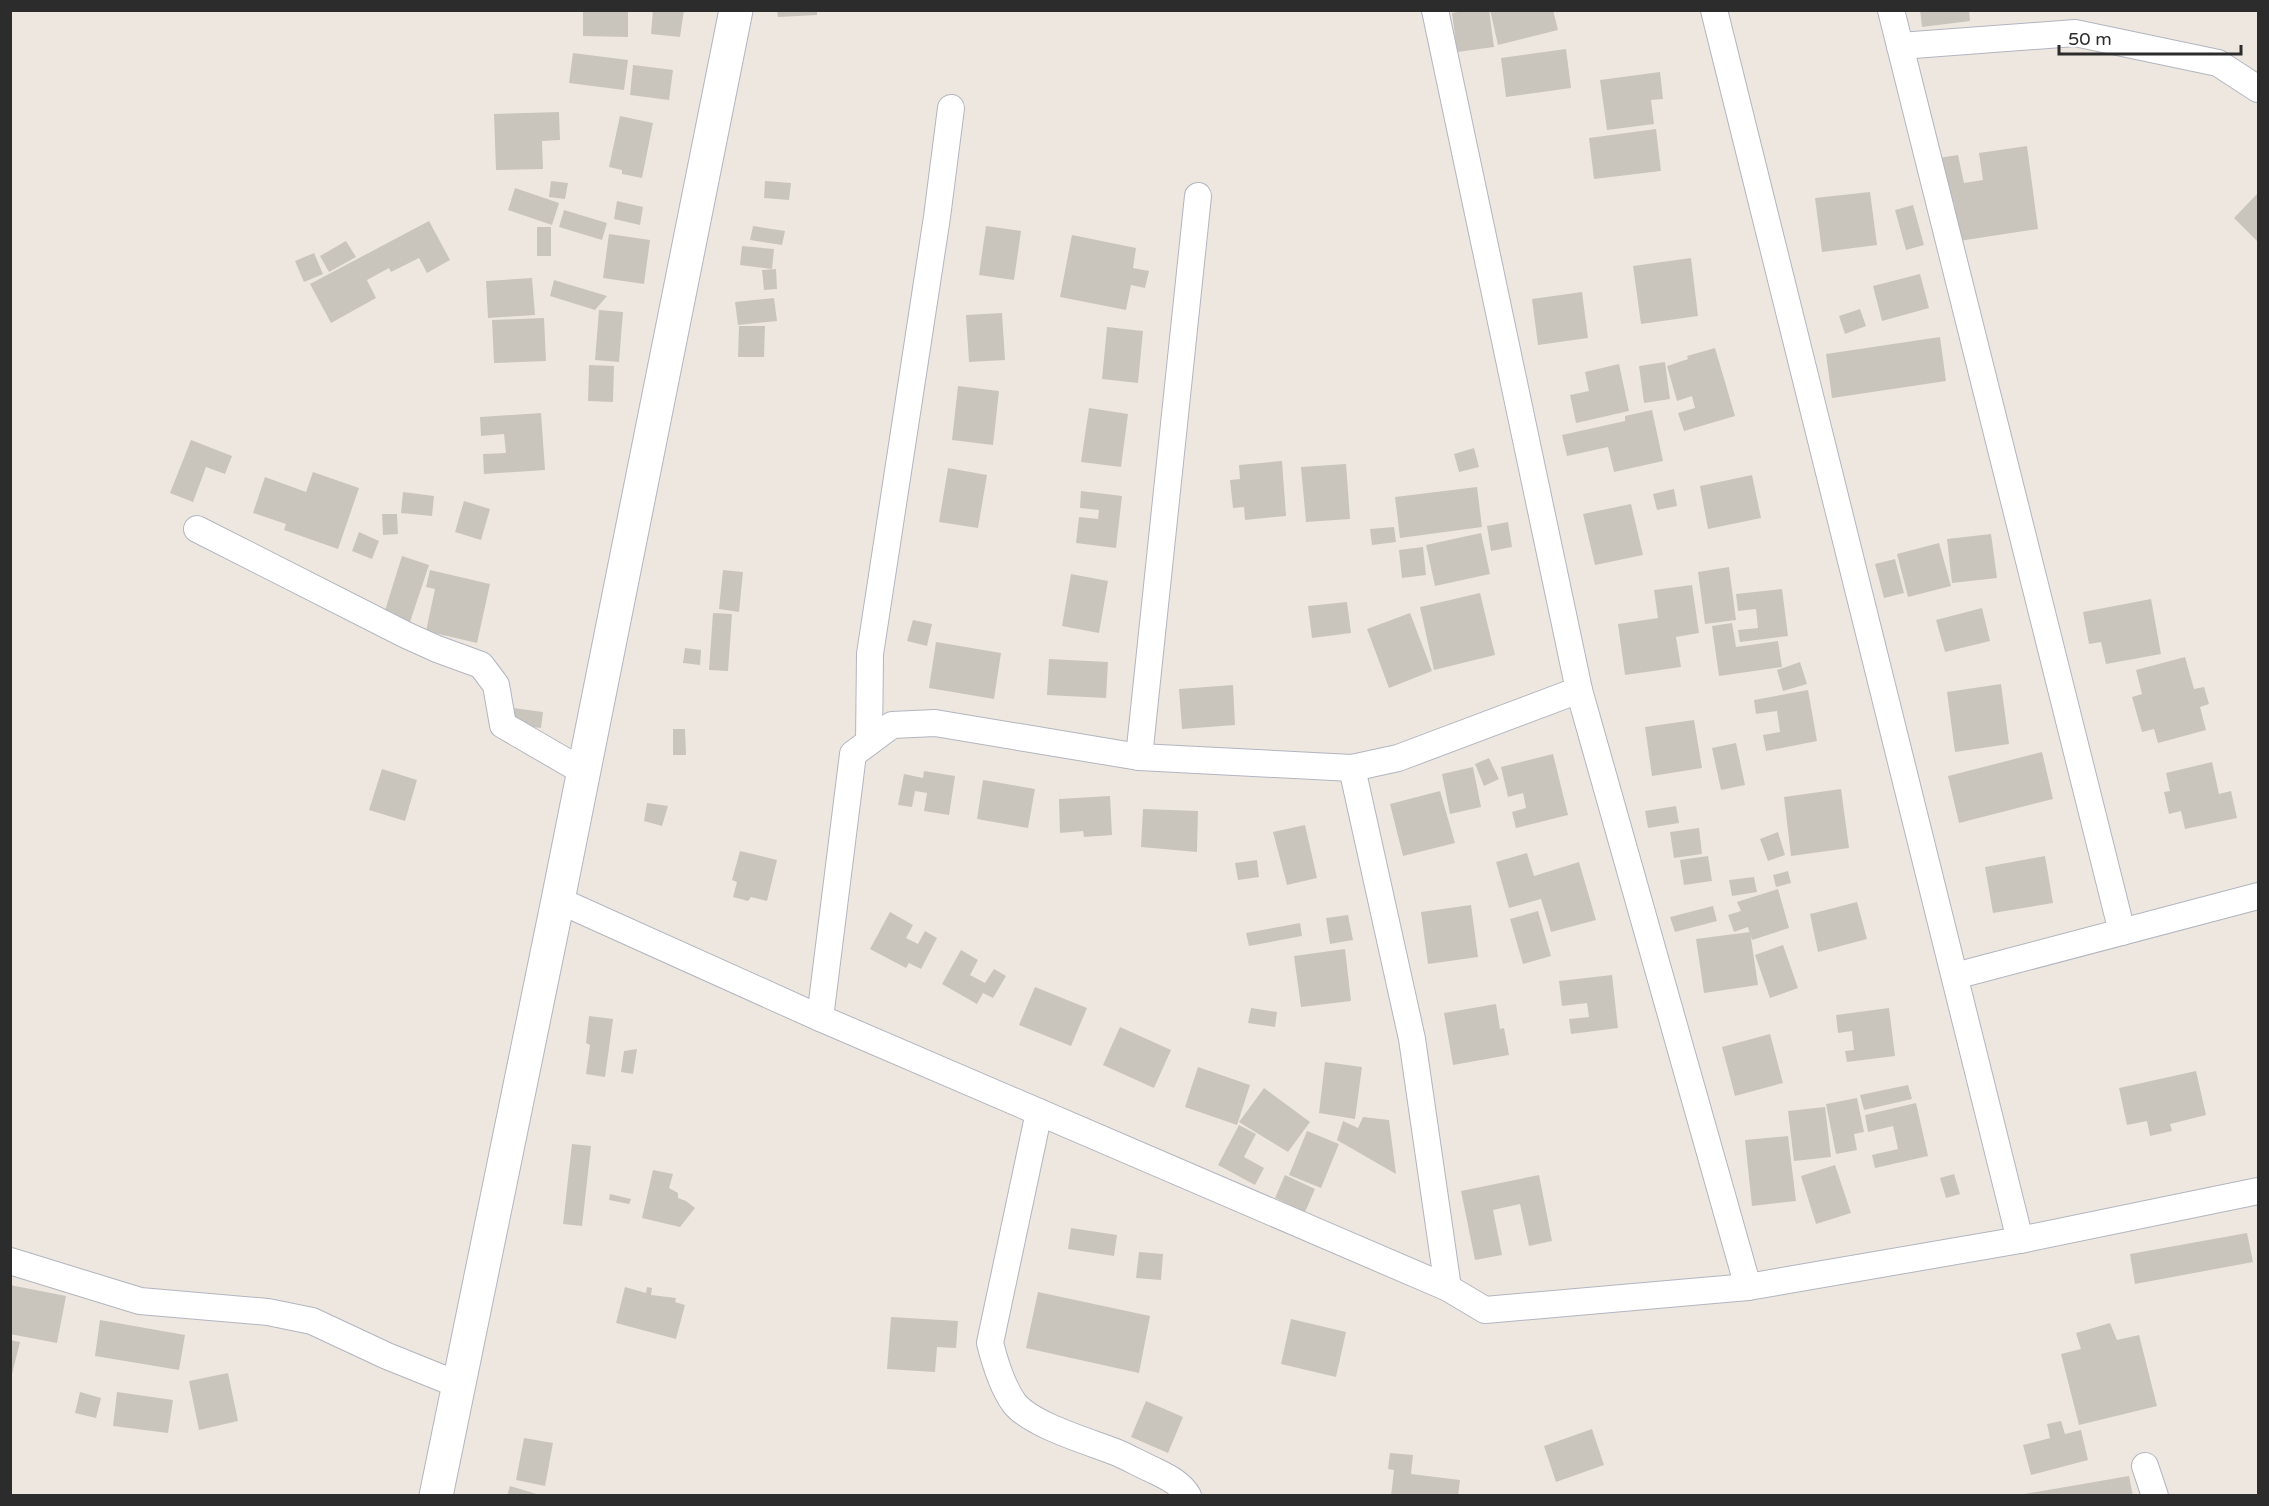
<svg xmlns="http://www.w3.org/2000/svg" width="2269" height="1506" font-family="'Varela Round',sans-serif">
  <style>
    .building { fill: #c9c5bd }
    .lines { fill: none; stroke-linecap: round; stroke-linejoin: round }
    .minor-casing { stroke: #b2b5c0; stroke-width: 28 }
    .secondary-casing { stroke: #b2b5c0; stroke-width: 35 }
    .minor { stroke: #fff; stroke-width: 26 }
    .secondary { stroke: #fff; stroke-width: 33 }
  </style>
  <rect width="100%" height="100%" fill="#eee7df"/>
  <g class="building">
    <path d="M 583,10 L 628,10 L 628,37 L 583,36 Z"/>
    <path d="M 653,10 L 684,10 L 680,37 L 651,34 Z"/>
    <path d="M 777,10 L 817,10 L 817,15 L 778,17 Z"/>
    <path d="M 1469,10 L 1489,10 L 1494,47 L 1457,52 L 1452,13 Z"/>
    <path d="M 1490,10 L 1553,10 L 1558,30 L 1498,45 Z"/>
    <path d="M 1920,10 L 1969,10 L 1970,21 L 1922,27 Z"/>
    <path d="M 1566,49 L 1571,88 L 1506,97 L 1501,58 Z"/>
    <path d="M 573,53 L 628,60 L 624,90 L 569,83 Z"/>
    <path d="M 633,65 L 673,70 L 669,100 L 630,95 Z"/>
    <path d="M 1660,72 L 1663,99 L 1651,100 L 1654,124 L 1607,130 L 1600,80 Z"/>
    <path d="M 559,112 L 560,140 L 542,141 L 543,169 L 496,170 L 494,114 Z"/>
    <path d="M 620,116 L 653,123 L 642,178 L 622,174 L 622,170 L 609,167 Z"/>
    <path d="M 1656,129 L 1661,171 L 1594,179 L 1589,138 Z"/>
    <path d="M 2027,146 L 2038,229 L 1959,241 L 1954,202 L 1949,203 L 1939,158 L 1958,155 L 1964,183 L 1983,180 L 1979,153 Z"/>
    <path d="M 551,181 L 568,183 L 565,199 L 549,197 Z"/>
    <path d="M 765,181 L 791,183 L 789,200 L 764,198 Z"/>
    <path d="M 515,188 L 559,203 L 552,225 L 508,210 Z"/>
    <path d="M 1870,192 L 1877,245 L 1822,252 L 1815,198 Z"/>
    <path d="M 2258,193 L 2258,242 L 2234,218 Z"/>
    <path d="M 617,201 L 643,207 L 640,225 L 614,219 Z"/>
    <path d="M 1913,205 L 1924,245 L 1906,250 L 1895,210 Z"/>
    <path d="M 564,210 L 607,223 L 602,240 L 559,227 Z"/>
    <path d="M 429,221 L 450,260 L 427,273 L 419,258 L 391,272 L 389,268 L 367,280 L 376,298 L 331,323 L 310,284 Z"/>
    <path d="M 753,226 L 785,231 L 782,245 L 750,240 Z"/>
    <path d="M 986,226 L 1021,231 L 1014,280 L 979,275 Z"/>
    <rect x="537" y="227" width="14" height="29"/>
    <path d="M 609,234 L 650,240 L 644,284 L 603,278 Z"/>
    <path d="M 1072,235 L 1136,248 L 1133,268 L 1149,271 L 1145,288 L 1131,285 L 1126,310 L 1060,297 Z"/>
    <path d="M 346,241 L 356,257 L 329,272 L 320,256 Z"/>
    <path d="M 742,246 L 774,249 L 772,269 L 740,265 Z"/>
    <path d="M 314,253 L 323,274 L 304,282 L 295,261 Z"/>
    <path d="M 1691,258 L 1698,316 L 1641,324 L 1633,266 Z"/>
    <path d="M 776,269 L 777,289 L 764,290 L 762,270 Z"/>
    <path d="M 1920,274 L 1929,308 L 1882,321 L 1873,286 Z"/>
    <path d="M 532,278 L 535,315 L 488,318 L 486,281 Z"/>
    <path d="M 554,280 L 607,296 L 595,310 L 550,296 Z"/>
    <path d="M 1582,292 L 1588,338 L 1538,345 L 1532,299 Z"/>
    <path d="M 774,298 L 777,321 L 738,325 L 735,302 Z"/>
    <path d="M 1860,309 L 1866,326 L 1845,334 L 1839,316 Z"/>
    <path d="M 599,310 L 623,312 L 619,362 L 595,360 Z"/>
    <path d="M 1002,313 L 1005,360 L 969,362 L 966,315 Z"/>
    <path d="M 544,318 L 546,361 L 494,363 L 492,320 Z"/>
    <path d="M 739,326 L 765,326 L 764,357 L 738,357 Z"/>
    <path d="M 1107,327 L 1143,331 L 1138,383 L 1102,379 Z"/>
    <path d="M 1940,337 L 1946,381 L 1832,398 L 1826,354 Z"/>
    <path d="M 1715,348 L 1735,416 L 1684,431 L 1678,413 L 1695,408 L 1692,396 L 1677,401 L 1667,366 L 1688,359 L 1687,356 Z"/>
    <path d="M 1665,362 L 1670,399 L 1644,403 L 1639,366 Z"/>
    <path d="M 1619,364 L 1629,411 L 1576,423 L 1570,395 L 1589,391 L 1585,372 Z"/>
    <path d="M 589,365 L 614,366 L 613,402 L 588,401 Z"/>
    <path d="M 958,386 L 999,391 L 993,445 L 952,440 Z"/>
    <path d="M 1089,408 L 1128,414 L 1121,467 L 1081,462 Z"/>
    <path d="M 1652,410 L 1663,461 L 1614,472 L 1608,447 L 1567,456 L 1562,435 L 1625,421 L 1625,416 Z"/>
    <path d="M 541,413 L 545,470 L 484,474 L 483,454 L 506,453 L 504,434 L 481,436 L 480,417 Z"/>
    <path d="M 191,440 L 232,456 L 225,474 L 206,467 L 193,502 L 170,493 Z"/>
    <path d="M 1474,448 L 1479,467 L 1459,472 L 1454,454 Z"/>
    <path d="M 1282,461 L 1286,516 L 1245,520 L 1244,507 L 1233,508 L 1230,480 L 1240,479 L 1239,465 Z"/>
    <path d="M 1346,464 L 1350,519 L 1306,522 L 1301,467 Z"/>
    <path d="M 948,468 L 987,475 L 978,528 L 939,522 Z"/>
    <path d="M 313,472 L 359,488 L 338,549 L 284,530 L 286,524 L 253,513 L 265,477 L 306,492 Z"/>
    <path d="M 1752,475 L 1761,518 L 1708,529 L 1700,486 Z"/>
    <path d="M 1477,487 L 1482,527 L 1400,538 L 1395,497 Z"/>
    <path d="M 1674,489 L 1677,506 L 1657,510 L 1653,494 Z"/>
    <path d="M 1081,491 L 1122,496 L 1116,548 L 1076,543 L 1079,517 L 1098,519 L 1099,510 L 1080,508 Z"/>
    <path d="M 403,492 L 434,496 L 432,516 L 401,513 Z"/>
    <path d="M 464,501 L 490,509 L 481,540 L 455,532 Z"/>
    <path d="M 1631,504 L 1643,555 L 1595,565 L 1583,514 Z"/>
    <path d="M 382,514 L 397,514 L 398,534 L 383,535 Z"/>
    <path d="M 1508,522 L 1512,547 L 1491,551 L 1487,526 Z"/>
    <path d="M 1394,527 L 1396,542 L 1372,545 L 1370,529 Z"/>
    <path d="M 359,532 L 379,541 L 372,559 L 352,551 Z"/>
    <path d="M 1481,533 L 1490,574 L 1435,586 L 1426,545 Z"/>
    <path d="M 1991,534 L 1997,578 L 1952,583 L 1947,539 Z"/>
    <path d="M 1939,543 L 1951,586 L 1908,597 L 1897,554 Z"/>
    <path d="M 1423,547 L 1426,575 L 1402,578 L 1399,550 Z"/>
    <path d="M 402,556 L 429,565 L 408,628 L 382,620 Z"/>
    <path d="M 1895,559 L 1904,593 L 1884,598 L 1875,564 Z"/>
    <path d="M 1729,567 L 1736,620 L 1705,624 L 1698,572 Z"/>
    <path d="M 430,570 L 490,584 L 477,643 L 426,631 L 435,589 L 426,587 Z"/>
    <path d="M 723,570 L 743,572 L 739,612 L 719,609 Z"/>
    <path d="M 1071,574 L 1108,581 L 1099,633 L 1062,626 Z"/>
    <path d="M 1692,585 L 1699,633 L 1676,637 L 1681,667 L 1625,675 L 1618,624 L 1658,618 L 1654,590 Z"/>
    <path d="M 1782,589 L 1788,636 L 1740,642 L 1738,630 L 1758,628 L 1756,609 L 1738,611 L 1736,594 Z"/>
    <path d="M 1480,593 L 1495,655 L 1434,670 L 1420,607 Z"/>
    <path d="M 2151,599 L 2161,654 L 2106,664 L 2101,642 L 2089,644 L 2083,612 Z"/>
    <path d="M 1347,602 L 1351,633 L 1312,638 L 1308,606 Z"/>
    <path d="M 1982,608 L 1990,641 L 1945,652 L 1936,620 Z"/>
    <path d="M 713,613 L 732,614 L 728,671 L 709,670 Z"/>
    <path d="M 1410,613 L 1432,671 L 1389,688 L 1367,629 Z"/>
    <path d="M 913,620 L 932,624 L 927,646 L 907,641 Z"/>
    <path d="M 1732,623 L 1736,647 L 1778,641 L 1782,667 L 1719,676 L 1712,626 Z"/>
    <path d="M 936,642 L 1001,653 L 994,699 L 929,688 Z"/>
    <path d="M 685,648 L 701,650 L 700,665 L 683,663 Z"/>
    <path d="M 2185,657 L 2194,689 L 2204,687 L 2209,704 L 2200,707 L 2206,730 L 2158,743 L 2154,729 L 2142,732 L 2132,697 L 2142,694 L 2136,670 Z"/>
    <path d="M 1049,659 L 1108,662 L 1106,698 L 1047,695 Z"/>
    <path d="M 1800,662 L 1807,684 L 1783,691 L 1777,670 Z"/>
    <path d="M 2001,684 L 2009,744 L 1955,752 L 1947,692 Z"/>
    <path d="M 1233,685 L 1235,725 L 1182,729 L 1179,689 Z"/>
    <path d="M 1808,690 L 1817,741 L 1766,751 L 1763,735 L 1780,732 L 1777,711 L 1756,714 L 1754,700 Z"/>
    <path d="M 513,708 L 543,712 L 541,728 L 511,725 Z"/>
    <path d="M 1694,720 L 1702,768 L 1652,776 L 1645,727 Z"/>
    <path d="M 673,729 L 685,729 L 686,755 L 673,755 Z"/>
    <path d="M 1736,743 L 1745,785 L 1721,790 L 1712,748 Z"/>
    <path d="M 2042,752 L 2053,799 L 1959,823 L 1948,776 Z"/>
    <path d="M 1553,754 L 1568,815 L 1516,828 L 1512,812 L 1526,808 L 1523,793 L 1508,797 L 1501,767 Z"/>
    <path d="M 1489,758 L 1499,779 L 1484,786 L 1475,764 Z"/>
    <path d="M 2212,762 L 2219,794 L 2231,791 L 2237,818 L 2185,829 L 2181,811 L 2169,814 L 2164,792 L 2170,791 L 2166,773 Z"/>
    <path d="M 1473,767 L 1481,807 L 1450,814 L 1442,774 Z"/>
    <path d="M 382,769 L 417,780 L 405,821 L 369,810 Z"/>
    <path d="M 924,771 L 955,776 L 949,815 L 924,811 L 927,793 L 915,791 L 912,807 L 898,805 L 904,774 L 923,778 Z"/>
    <path d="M 983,780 L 1035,789 L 1028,828 L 977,819 Z"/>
    <path d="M 1841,789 L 1849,848 L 1791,856 L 1784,797 Z"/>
    <path d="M 1440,791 L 1455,843 L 1403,856 L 1390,804 Z"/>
    <path d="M 1110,796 L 1112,835 L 1084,837 L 1083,831 L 1060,833 L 1059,799 Z"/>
    <path d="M 647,803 L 668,806 L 662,826 L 644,821 Z"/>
    <path d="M 1676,806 L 1679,823 L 1648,828 L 1645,811 Z"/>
    <path d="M 1143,809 L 1198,811 L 1197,852 L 1141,847 Z"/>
    <path d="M 1305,825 L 1317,878 L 1287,885 L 1273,832 Z"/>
    <path d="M 1699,828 L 1702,854 L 1674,858 L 1670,832 Z"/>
    <path d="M 1778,832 L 1785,855 L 1768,861 L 1760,839 Z"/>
    <path d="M 740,851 L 777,860 L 767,901 L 751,897 L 748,901 L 733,897 L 737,882 L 732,880 Z"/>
    <path d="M 1527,853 L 1534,876 L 1579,862 L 1596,920 L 1551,932 L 1541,899 L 1509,908 L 1496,862 Z"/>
    <path d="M 1708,856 L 1712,881 L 1684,885 L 1680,860 Z"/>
    <path d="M 2045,856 L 2053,903 L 1993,913 L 1985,867 Z"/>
    <path d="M 1257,860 L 1259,877 L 1238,880 L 1235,863 Z"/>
    <path d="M 1788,871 L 1791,883 L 1776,887 L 1773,875 Z"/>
    <path d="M 1754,877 L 1757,892 L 1732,896 L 1729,880 Z"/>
    <path d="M 1778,889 L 1789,928 L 1752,940 L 1748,927 L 1734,932 L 1728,915 L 1741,911 L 1737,902 Z"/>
    <path d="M 1857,902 L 1867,939 L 1818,952 L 1810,914 Z"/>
    <path d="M 1471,905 L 1478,957 L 1428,964 L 1421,912 Z"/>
    <path d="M 1713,906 L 1717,921 L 1675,932 L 1670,917 Z"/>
    <path d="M 1538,911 L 1551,956 L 1523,964 L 1510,919 Z"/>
    <path d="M 890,912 L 913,925 L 906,938 L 918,944 L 925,931 L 937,938 L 921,969 L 909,963 L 906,968 L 870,949 Z"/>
    <path d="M 1348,915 L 1353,940 L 1330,944 L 1326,918 Z"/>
    <path d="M 1300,923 L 1302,936 L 1249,946 L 1246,933 Z"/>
    <path d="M 1750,932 L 1758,985 L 1704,993 L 1696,939 Z"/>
    <path d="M 1783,945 L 1798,988 L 1770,998 L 1755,955 Z"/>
    <path d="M 1345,949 L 1351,1001 L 1301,1007 L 1294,956 Z"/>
    <path d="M 961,950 L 978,960 L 970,975 L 985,983 L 994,969 L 1006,976 L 993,998 L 983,993 L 977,1004 L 942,984 Z"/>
    <path d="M 1612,975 L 1618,1028 L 1571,1034 L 1569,1019 L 1589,1017 L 1587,1003 L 1562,1006 L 1559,981 Z"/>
    <path d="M 1035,987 L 1087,1008 L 1071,1046 L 1019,1025 Z"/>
    <path d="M 1496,1004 L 1500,1029 L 1504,1028 L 1509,1055 L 1453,1065 L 1444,1013 Z"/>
    <path d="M 1251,1008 L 1277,1012 L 1275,1027 L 1248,1023 Z"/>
    <path d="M 1889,1008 L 1895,1056 L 1847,1062 L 1845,1051 L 1854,1050 L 1852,1031 L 1838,1033 L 1836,1015 Z"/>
    <path d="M 589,1016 L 613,1019 L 605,1077 L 586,1074 L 590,1045 L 586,1043 Z"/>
    <path d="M 1120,1027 L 1171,1050 L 1154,1088 L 1103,1065 Z"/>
    <path d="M 1770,1034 L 1783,1083 L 1735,1096 L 1722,1047 Z"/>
    <path d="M 637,1049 L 633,1074 L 621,1072 L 624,1051 Z"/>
    <path d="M 1325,1062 L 1362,1067 L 1355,1119 L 1319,1113 Z"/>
    <path d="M 1198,1067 L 1250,1085 L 1237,1125 L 1185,1107 Z"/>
    <path d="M 2196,1071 L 2206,1115 L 2170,1124 L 2172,1131 L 2150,1136 L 2147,1121 L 2127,1125 L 2119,1088 Z"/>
    <path d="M 1908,1085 L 1912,1099 L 1864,1110 L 1860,1095 Z"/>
    <path d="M 1264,1088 L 1310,1122 L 1288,1152 L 1239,1122 Z"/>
    <path d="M 1857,1098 L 1864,1132 L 1854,1134 L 1857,1150 L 1836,1154 L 1826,1104 Z"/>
    <path d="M 1916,1103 L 1928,1156 L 1875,1168 L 1872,1155 L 1898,1149 L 1893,1126 L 1868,1132 L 1865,1115 Z"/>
    <path d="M 1825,1107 L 1831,1157 L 1794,1161 L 1788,1111 Z"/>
    <path d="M 1363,1117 L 1389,1120 L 1396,1174 L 1337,1140 L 1343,1121 L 1358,1128 Z"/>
    <path d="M 1239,1125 L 1256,1134 L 1244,1157 L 1264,1168 L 1255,1185 L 1218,1165 Z"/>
    <path d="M 1307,1131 L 1339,1144 L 1321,1188 L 1289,1175 Z"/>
    <path d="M 1788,1136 L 1796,1201 L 1752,1206 L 1745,1140 Z"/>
    <path d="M 572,1144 L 591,1146 L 582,1226 L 563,1224 Z"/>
    <path d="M 1835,1165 L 1851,1213 L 1816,1224 L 1801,1176 Z"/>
    <path d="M 653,1170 L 673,1174 L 669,1188 L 678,1193 L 678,1198 L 686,1201 L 695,1208 L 680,1227 L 642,1218 Z"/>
    <path d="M 1954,1174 L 1960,1194 L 1946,1198 L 1940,1178 Z"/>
    <path d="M 1285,1175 L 1315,1189 L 1305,1212 L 1275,1198 Z"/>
    <path d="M 1539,1175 L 1552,1241 L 1529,1246 L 1520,1204 L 1493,1210 L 1502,1255 L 1475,1260 L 1461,1191 Z"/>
    <path d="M 610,1194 L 631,1199 L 629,1204 L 609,1200 Z"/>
    <path d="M 1071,1228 L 1117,1235 L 1114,1256 L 1068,1249 Z"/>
    <path d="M 2247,1233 L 2253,1262 L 2135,1284 L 2130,1254 Z"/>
    <path d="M 1139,1252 L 1163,1254 L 1161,1280 L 1136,1278 Z"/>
    <path d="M 10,1285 L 66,1296 L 57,1343 L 10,1334 Z"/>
    <path d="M 625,1287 L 646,1293 L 647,1287 L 652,1288 L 651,1295 L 676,1298 L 675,1302 L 685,1305 L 676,1339 L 616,1323 Z"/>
    <path d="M 1038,1292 L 1150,1316 L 1139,1373 L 1026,1348 Z"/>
    <path d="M 891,1317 L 958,1321 L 956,1348 L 937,1347 L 935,1372 L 887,1369 Z"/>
    <path d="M 1291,1319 L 1346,1332 L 1336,1377 L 1281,1364 Z"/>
    <path d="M 100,1320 L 185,1335 L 179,1370 L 95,1356 Z"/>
    <path d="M 2110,1323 L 2117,1340 L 2139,1335 L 2157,1406 L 2079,1425 L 2061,1354 L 2081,1349 L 2076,1333 Z"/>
    <path d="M 10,1340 L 20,1342 L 11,1378 L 10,1378 Z"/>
    <path d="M 228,1373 L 238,1421 L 199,1430 L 189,1381 Z"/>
    <path d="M 80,1392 L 101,1398 L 96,1418 L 75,1413 Z"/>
    <path d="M 117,1392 L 173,1400 L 168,1433 L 113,1426 Z"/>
    <path d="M 1146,1401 L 1183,1417 L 1168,1453 L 1131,1437 Z"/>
    <path d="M 2061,1421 L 2065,1434 L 2081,1430 L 2088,1460 L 2031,1475 L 2023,1445 L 2050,1438 L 2047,1424 Z"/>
    <path d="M 1592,1429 L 1604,1465 L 1556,1482 L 1544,1446 Z"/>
    <path d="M 524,1438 L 553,1443 L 545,1486 L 516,1480 Z"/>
    <path d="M 1390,1453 L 1413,1455 L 1411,1474 L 1460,1480 L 1458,1496 L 1391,1496 L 1394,1470 L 1388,1469 Z"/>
    <path d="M 2129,1476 L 2133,1496 L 2024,1496 L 2024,1494 Z"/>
    <path d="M 510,1486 L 540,1495 L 540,1496 L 507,1496 Z"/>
  </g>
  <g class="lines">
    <g class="minor-casing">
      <g id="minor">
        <path d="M 1435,10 L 1579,690 L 1748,1287"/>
        <path d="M 1714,10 L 2020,1240"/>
        <path d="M 1891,10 L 2122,932"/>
        <path d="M 1900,46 L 2075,33 L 2218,63 L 2258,89"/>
        <path d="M 197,529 L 406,635 L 437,649 L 481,665 L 496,685 L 503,725 L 584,772"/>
        <path d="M 869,742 L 870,654 L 937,217 L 951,108"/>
        <path d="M 1139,757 L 1198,196"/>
        <path d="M 1352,768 L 1412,1039 L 1448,1288"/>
        <path d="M 558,900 L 820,1018 L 1448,1288 L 1485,1310 L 1748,1287 L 2020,1240 L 2258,1191"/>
        <path d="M 1955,976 L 2258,896"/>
        <path d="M 820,1018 L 853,754 L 892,725 L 935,723 L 1139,757 L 1352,768 L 1398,758 L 1579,690"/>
        <path d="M 1039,1112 L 990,1343 C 995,1363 1002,1386 1014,1403 C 1032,1426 1091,1442 1118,1453 C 1129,1458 1140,1464 1151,1469 C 1165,1476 1180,1482 1188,1496"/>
        <path d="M 10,1261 L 140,1301 L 268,1312 L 312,1321 L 387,1356 L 459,1385"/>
        <path d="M 2145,1466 L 2155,1496"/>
      </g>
    </g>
    <g class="secondary-casing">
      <path id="secondary" d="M 436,1496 L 558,900 L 736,10"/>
    </g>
    <use href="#minor" class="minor"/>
    <use href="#secondary" class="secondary"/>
  </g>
  <rect width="2269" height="1506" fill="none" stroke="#2c2c2c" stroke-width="24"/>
  <path d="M2059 45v9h182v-9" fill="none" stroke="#2c2c2c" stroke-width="3"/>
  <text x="2068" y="45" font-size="18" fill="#2c2c2c" stroke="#ffffff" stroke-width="4.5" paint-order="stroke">50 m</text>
</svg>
